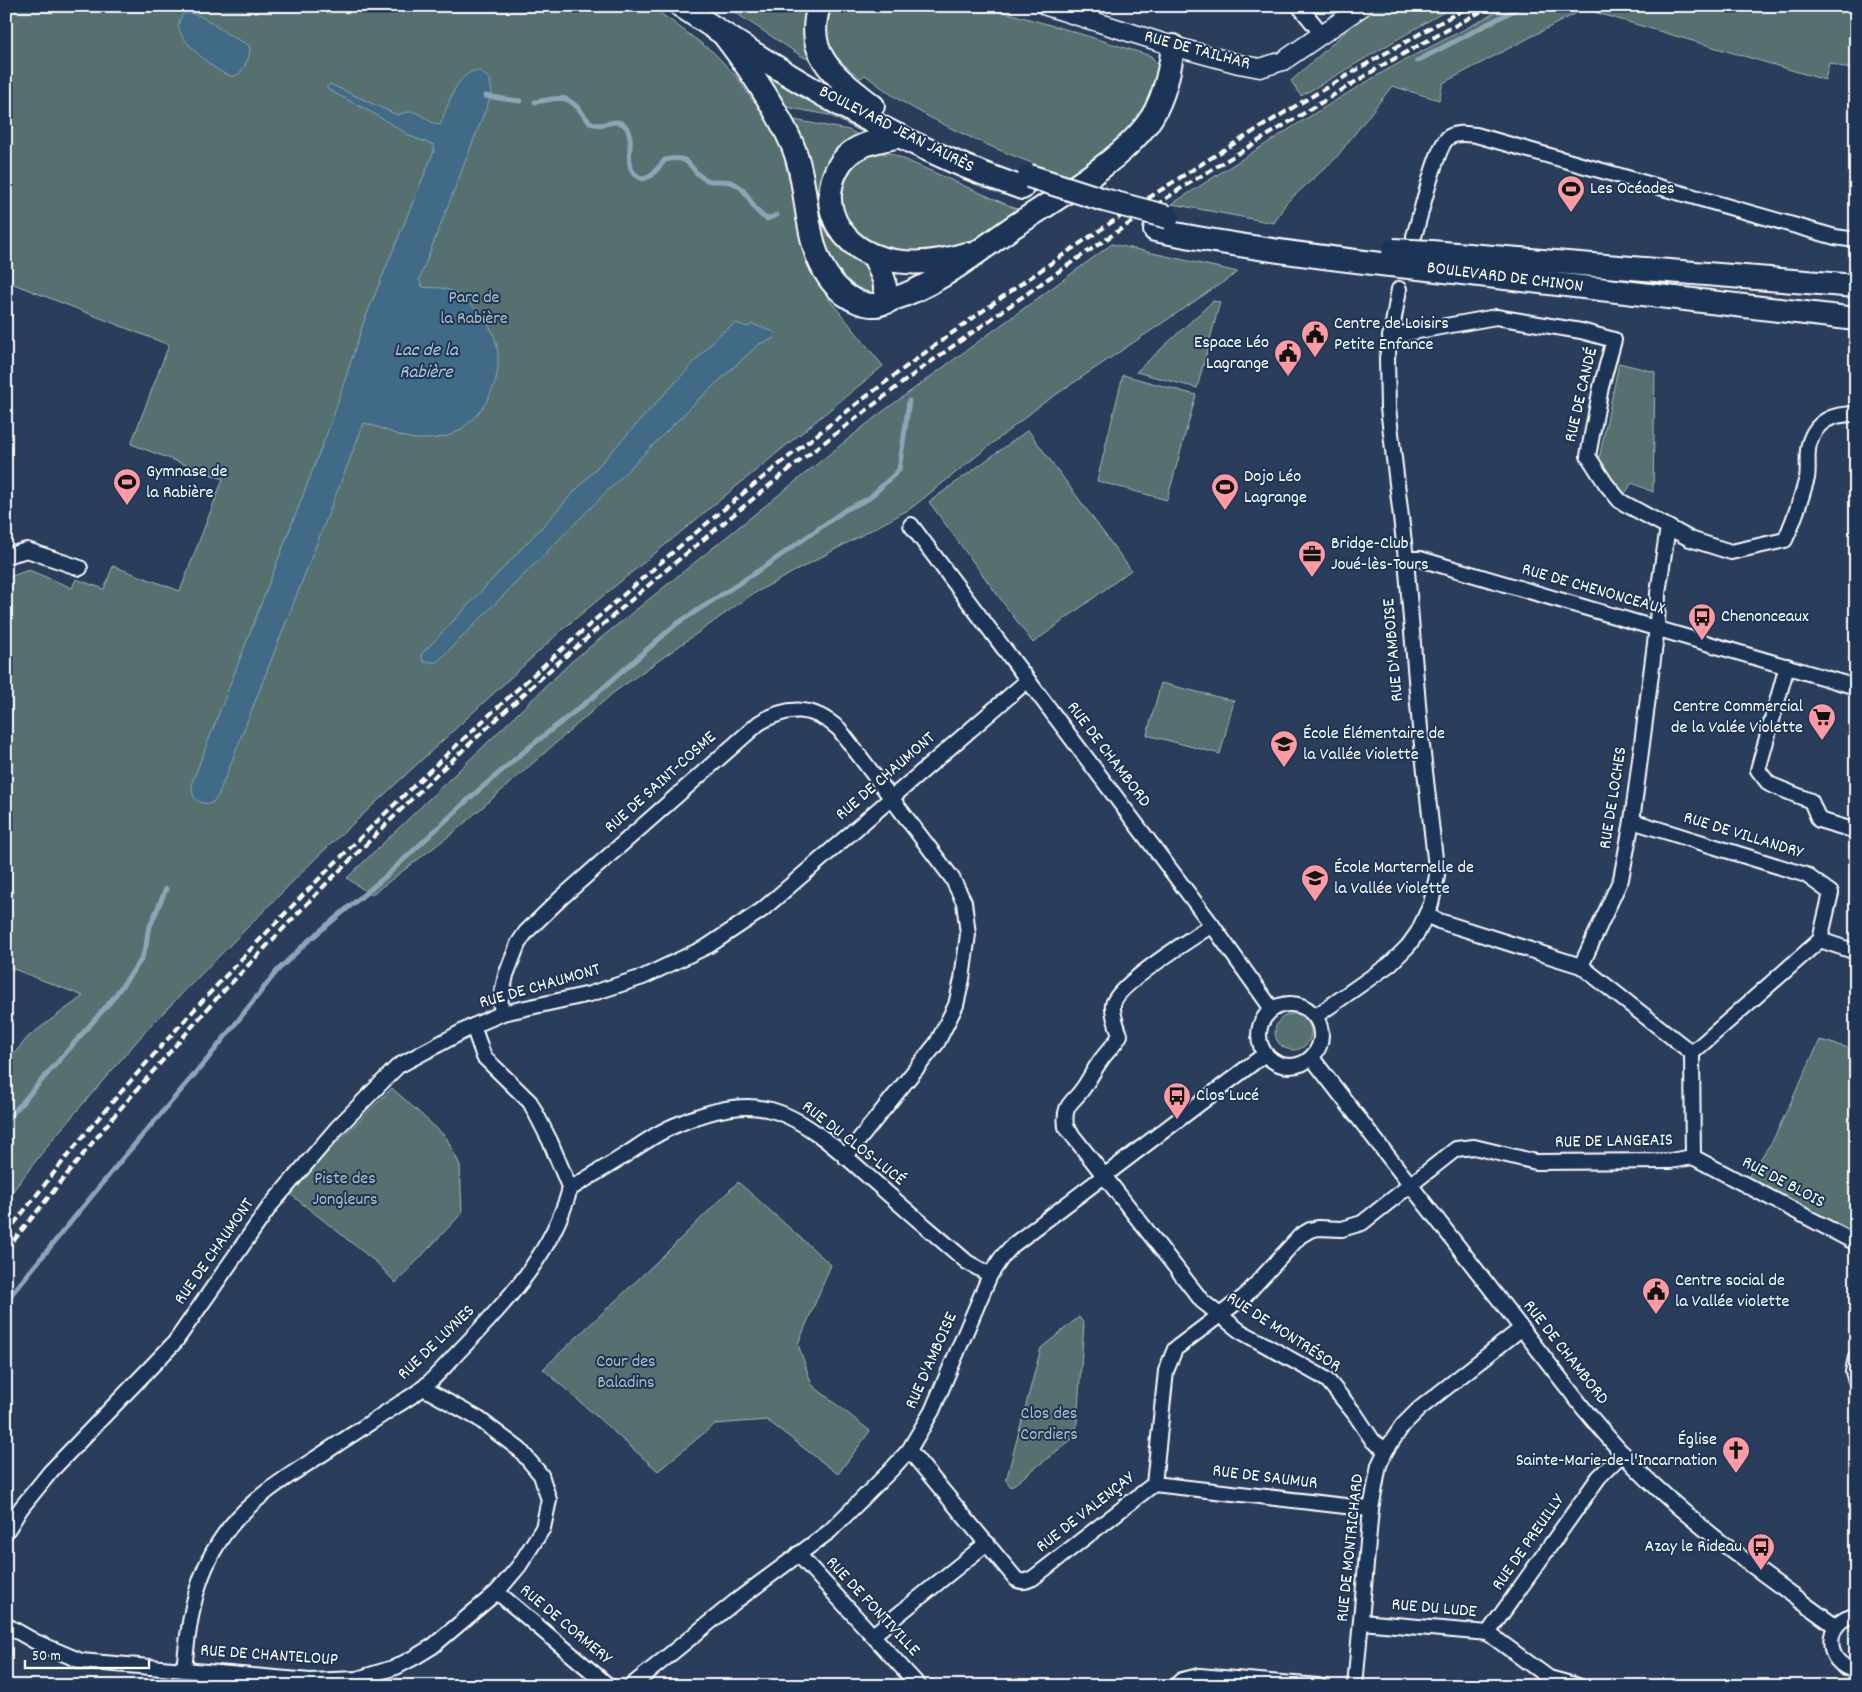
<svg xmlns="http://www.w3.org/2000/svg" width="1862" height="1692" font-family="Dekko,sans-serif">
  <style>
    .green { fill: #54706e; stroke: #aab8b6 }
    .water { fill: #406b86; stroke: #8ca6b6 }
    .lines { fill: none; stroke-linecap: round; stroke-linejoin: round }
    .stream { stroke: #8ca6b6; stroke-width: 5 }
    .minor-casing { stroke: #fff; stroke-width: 18 }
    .tertiary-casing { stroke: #fff; stroke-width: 21 }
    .primary-casing { stroke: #fff; stroke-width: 26 }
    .minor { stroke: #1d3557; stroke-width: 14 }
    .tertiary { stroke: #1d3557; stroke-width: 18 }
    .primary { stroke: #1d3557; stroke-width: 22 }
    .rail { stroke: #fff; stroke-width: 4; stroke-dasharray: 8 4; stroke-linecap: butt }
    .primary-bridge-casing { stroke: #fff; stroke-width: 26; stroke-linecap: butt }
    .primary-bridge { stroke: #1d3557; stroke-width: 22 }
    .labels { text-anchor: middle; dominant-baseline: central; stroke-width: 4; stroke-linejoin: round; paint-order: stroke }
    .street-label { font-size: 18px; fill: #fff; stroke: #1d3557 }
    .poi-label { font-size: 18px; fill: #fff; stroke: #1d3557; text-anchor: start }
    .park-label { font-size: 18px; fill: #b2bfbe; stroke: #1d3557 }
    .water-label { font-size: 19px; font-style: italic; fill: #b3c4cf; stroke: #1d3557 }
  </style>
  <rect width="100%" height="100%" fill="#2a3d5b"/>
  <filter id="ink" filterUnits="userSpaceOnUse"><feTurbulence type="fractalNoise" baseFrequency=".02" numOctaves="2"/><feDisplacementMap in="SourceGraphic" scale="10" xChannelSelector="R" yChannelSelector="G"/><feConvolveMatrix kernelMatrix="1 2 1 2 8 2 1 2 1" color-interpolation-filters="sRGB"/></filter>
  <g filter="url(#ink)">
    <g class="green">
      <path d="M 6,6 L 651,6 L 713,52 L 737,77 L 753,101 L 766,103 L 780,141 L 809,262 L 828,298 L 883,366 L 564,628 L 317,857 L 150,1026 L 51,1141 L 6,1200 L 6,1063 L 29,1036 L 83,996 L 6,966 L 6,578 L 29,570 L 72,588 L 76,579 L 104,589 L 113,566 L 180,591 L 223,479 L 131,444 L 169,345 L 6,281 Z"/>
      <path d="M 725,6 L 810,6 L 810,56 L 807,58 L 803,57 Z"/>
      <path d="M 830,6 L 983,6 L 1068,30 L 1151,56 L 1159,67 L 1160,74 L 1143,113 L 1122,140 L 1071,177 C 1015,158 957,134 906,104 C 891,96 878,84 865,75 L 861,78 C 835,59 817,41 830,6 Z"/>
      <path d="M 1378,6 L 1454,6 L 1301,96 L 1291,81 L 1364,15 Z"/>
      <path d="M 1502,6 L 1856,6 L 1856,71 L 1829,63 L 1825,80 L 1584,9 L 1443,83 L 1439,100 L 1392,86 L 1335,159 L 1286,203 L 1274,223 L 1172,204 C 1242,159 1313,113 1385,71 C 1424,49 1464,31 1503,8 Z"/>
      <path d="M 764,73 L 865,130 L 864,133 L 829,115 L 780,106 Z"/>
      <path d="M 794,120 L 849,130 L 864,138 L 825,183 L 879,291 L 872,300 L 832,271 L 791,123 Z"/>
      <path d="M 883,150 L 884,154 L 890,153 L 1019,210 L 965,245 L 933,256 L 880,249 L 847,225 L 843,219 L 840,192 L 848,169 L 861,157 Z"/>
      <path d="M 1112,244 L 1238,272 L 1042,404 L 910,509 L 751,595 L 613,693 L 453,833 L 371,895 L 347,878 L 571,662 L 878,415 Z"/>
      <path d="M 1213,301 L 1220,302 L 1197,388 L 1136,372 Z"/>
      <path d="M 1619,363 L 1655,372 L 1653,492 L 1632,483 L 1620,501 L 1606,484 L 1599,459 Z"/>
      <path d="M 1123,375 L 1196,395 L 1167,500 L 1097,481 Z"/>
      <path d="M 1028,430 L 1131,570 L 1033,643 L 929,502 Z"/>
      <path d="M 1161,683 L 1234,701 L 1220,754 L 1147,735 Z"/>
      <circle cx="1293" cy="1032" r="18"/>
      <path d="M 1820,1040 L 1856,1050 L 1856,1235 L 1748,1177 L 1773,1140 Z"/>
      <path d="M 392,1088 L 446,1137 L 460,1165 L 462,1213 L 396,1283 L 377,1263 L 289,1193 L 300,1179 Z"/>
      <path d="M 738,1182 L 831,1265 L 798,1344 L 812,1385 L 870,1431 L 838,1474 L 767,1420 L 715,1424 L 658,1471 L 543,1369 L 666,1253 Z"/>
      <path d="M 1079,1317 L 1084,1324 L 1076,1436 L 1011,1487 L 1005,1479 L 1007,1477 L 1041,1348 Z"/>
    </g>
    <g class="water">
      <path d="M 190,13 C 207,16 216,28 231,36 C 236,39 243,42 249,45 C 251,51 249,57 246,63 C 243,69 240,75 233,76 C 220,77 185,44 180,32 C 177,26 179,20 183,14 Z"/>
      <path d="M 473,71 L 479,71 L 490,79 L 492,93 L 419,280 L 423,287 C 430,288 439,287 446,289 C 454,291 462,298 469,303 C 514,338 504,398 460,430 C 450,437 435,439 423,439 C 404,441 383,427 364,423 L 218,796 L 212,803 C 196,805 191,797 192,783 L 332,420 L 364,321 L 434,151 L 434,145 L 412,137 L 378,116 L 329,90 L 326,87 L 330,84 L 397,115 C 423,106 417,119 440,125 C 448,108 453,79 473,71 Z"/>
      <path d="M 736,323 L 748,327 L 752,324 L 772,331 L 776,334 L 773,339 L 759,344 L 697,401 L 437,662 L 424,662 L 421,655 L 540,529 L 721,333 Z"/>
    </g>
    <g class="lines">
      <g class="stream">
        <path d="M 1417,61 L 1522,6"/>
        <path d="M 485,96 L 520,101"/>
        <path d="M 535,102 C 561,98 566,92 583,114 C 585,117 590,123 594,124 C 606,128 618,115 627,128 C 637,145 618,169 643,179 L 651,176 L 665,160 C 695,153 687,172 707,180 C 718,184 728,177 740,187 C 751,197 753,212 767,219 L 777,215"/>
        <path d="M 6,1121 L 111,1001 L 141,960 L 146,946 L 148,931 L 166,889"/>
        <path d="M 6,1301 L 123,1158 L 206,1061 L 277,971 L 308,941 L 385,877 L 471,797 L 527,749 L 593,697 L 675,625 L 767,565 L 845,510 L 868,499 L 899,470 L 909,401"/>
      </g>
      <g class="minor-casing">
        <g id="minor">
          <path d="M 1299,6 L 1322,34"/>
          <path d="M 1414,236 C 1420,219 1436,145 1449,137 C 1457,132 1467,134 1476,135 L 1835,237 L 1856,240"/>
          <path d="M 1390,336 L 1496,317 L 1581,331 L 1614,340 L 1601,387 L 1588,456 L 1606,484 L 1620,501 L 1668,527"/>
          <path d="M 911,525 L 1212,925 L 1272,1009"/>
          <path d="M 6,556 L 27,550 L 80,568"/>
          <path d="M 1406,559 L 1420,559 L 1856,687"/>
          <path d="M 1787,666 L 1758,770 L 1769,784 L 1811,801 L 1819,820 L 1856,831"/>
          <path d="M 1632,821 L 1806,875 L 1831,893 L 1820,940 L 1692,1053"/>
          <path d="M 1212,925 C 1194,937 1115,986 1113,1005 C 1112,1014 1117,1026 1120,1035 C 1115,1045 1107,1051 1101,1060 C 1095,1068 1090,1078 1084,1087 C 1073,1104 1063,1102 1066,1127 L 1202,1301 L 1240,1331 L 1321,1376 L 1329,1382 L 1355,1414 L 1373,1441 L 1386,1450"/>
          <path d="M 1820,940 L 1856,952"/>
          <path d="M 1581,966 L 1621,879 L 1632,821 L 1657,628 L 1658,593 L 1668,527 L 1690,539 L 1731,552 L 1785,540 C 1794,521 1801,499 1807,478 C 1809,467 1806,455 1809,444 C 1816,420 1833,414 1856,414"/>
          <circle cx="1290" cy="1035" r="31"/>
          <path d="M 503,1013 L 500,1003 L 506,975 L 518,944 L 526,932 L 561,898 L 759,723 C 789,705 813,706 839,729 L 952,878 L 964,902 L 968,934 L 962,979 L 956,1005 L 937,1043 L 845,1157"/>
          <path d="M 1316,1016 L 1390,964 L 1408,946 L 1418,932 L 1431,904 L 1437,876 L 1420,728 L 1406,559 L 1388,408 L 1387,358 L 1399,289"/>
          <path d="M 1312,1058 L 1584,1409 C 1607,1436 1630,1464 1657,1488 C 1712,1539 1775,1582 1835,1626"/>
          <path d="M 1693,1157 L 1856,1243"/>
          <path d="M 570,1189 C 587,1178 605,1168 622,1157 C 641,1145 659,1131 681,1123 C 707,1112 738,1103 766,1109 C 805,1116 848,1159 878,1185 C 907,1211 937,1236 967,1262 L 990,1275"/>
          <path d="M 1856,1357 L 1853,1372 L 1856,1381"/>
          <path d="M 909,1450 L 1016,1579 C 1022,1583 1026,1581 1033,1578 L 1154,1484 L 1166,1371 L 1175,1349 L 1245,1296 L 1300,1236 L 1310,1230 L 1318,1228 L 1342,1229 L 1362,1223 L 1456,1149 L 1474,1147 L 1536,1162 L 1670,1161 L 1693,1157 L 1692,1053 L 1581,966 L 1439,921 L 1426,915"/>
          <path d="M 1154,1484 L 1371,1509"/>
          <path d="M 6,1532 L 21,1508 L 51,1471 L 175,1342 L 270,1206 L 337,1128 L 398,1066 L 473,1026 L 503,1013 L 590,994 L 643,977 L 708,946 L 762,910 L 1028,680"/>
          <path d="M 798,1554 L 919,1686"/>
          <path d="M 497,1592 L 609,1686"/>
          <path d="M 1856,1615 C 1823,1619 1823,1666 1856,1670"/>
          <path d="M 1361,1622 L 1488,1633 L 1549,1678 L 1578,1686"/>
          <path d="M 6,1625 L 36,1642 L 81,1661 L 310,1681 L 357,1679 L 396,1667 L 415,1657 L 433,1646 L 497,1592 L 519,1566 L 543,1528 L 549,1500 L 541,1475 L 520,1450 L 479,1419 L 423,1388"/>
          <path d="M 1488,1633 L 1599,1477 L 1623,1453"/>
          <path d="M 873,1635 L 987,1543"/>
          <path d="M 184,1670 C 189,1618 195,1571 229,1528 C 257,1492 301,1469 339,1443 C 358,1431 377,1418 396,1406 C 405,1400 416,1394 424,1387 C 439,1374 452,1358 466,1344 C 511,1297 552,1252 570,1189 L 550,1141 L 530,1102 L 484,1057 L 473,1026"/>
          <path d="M 631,1686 L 736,1601 L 830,1531 L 891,1470 L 909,1450 L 932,1411 L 990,1275 L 1002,1257 L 1013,1245 L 1265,1054"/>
          <path d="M 1175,1686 L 1182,1680 L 1199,1676 L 1319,1686"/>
          <path d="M 1355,1686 L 1371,1509 L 1379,1465 L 1386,1450 L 1403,1425 L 1419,1409 L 1522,1328"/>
        </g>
      </g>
      <g class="tertiary-casing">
        <path id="tertiary" d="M 1046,6 L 1173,46 L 1239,64 L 1260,68 L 1283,61 L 1363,6"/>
      </g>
      <g class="primary-casing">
        <g id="primary">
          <path d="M 681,6 C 765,62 855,118 948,159 C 972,170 997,179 1022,188"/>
          <path d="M 819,6 C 803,57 838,78 873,106"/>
          <path d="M 724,35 C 750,69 774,104 792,144 C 813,193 799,257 844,294 C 852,300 865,306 876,305 C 880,305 886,302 890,300 C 936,286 974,254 1013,227 C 1055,199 1117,164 1147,124 C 1163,103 1170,72 1173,46"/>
          <path d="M 900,136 C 884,140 864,142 850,153 C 838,163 832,177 830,193 C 829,205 833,219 840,229 C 867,269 925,267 966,254"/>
          <path d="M 1155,230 C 1233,246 1311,256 1390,265"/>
          <path d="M 1431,252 L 1856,286"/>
          <path d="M 874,256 L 884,280 L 887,302"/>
          <path d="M 1428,269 L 1856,319"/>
        </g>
      </g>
      <use href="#minor" class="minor"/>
      <use href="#tertiary" class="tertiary"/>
      <use href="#primary" class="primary"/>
      <g class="rail">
        <path d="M 6,1234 C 40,1191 73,1147 109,1106 C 254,937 413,781 579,634 C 647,574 715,515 786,459 C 1000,289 1230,137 1470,6"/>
        <path d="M 6,1250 L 114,1116 L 217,998 L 325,885 L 436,775 L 552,668 L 671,566 L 792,467 L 918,371 L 1049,278 L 1183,187 L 1383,65 L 1491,6"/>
      </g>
      <g class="primary-bridge-casing">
        <g id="primary-bridge">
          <path d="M 1029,176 L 1104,200 L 1168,217"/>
          <path d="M 1393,250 L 1431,252"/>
          <path d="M 1390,265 L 1428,269"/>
        </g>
      </g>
      <use href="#primary-bridge" class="primary-bridge"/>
    </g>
  </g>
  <defs>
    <g id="stadium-pin" transform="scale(1.4375)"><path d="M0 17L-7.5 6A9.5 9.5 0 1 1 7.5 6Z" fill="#ff9aa2" stroke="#1d3557"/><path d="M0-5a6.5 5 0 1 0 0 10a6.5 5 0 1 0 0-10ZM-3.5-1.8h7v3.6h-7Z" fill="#111"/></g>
    <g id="civic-pin" transform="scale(1.4375)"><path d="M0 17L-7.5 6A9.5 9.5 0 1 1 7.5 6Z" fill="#ff9aa2" stroke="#1d3557"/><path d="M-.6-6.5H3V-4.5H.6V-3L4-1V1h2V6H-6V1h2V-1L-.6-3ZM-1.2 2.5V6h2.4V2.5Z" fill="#111"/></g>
    <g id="office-pin" transform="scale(1.4375)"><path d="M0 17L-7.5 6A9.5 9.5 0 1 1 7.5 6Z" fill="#ff9aa2" stroke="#1d3557"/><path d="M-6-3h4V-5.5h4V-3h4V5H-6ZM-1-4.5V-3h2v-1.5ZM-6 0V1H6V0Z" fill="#111"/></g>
    <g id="bus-pin" transform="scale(1.4375)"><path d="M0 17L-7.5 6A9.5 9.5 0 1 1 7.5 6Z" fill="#ff9aa2" stroke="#1d3557"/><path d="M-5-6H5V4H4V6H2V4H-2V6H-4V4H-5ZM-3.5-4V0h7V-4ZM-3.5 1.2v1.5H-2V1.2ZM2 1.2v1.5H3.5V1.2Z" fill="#111"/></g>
    <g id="supermarket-pin" transform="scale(1.4375)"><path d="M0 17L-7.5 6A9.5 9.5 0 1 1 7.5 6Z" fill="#ff9aa2" stroke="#1d3557"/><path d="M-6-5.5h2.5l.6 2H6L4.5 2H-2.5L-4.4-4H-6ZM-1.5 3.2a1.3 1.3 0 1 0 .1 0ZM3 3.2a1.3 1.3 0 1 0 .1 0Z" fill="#111"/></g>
    <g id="school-pin" transform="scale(1.4375)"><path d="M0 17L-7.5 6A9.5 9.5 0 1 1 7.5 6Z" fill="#ff9aa2" stroke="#1d3557"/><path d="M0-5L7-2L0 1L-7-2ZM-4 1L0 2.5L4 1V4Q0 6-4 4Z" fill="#111"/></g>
    <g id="church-pin" transform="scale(1.4375)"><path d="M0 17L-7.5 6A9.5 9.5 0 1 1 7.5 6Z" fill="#ff9aa2" stroke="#1d3557"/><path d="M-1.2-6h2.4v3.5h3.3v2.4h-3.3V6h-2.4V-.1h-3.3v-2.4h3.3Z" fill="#111"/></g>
  </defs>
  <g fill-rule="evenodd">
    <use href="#stadium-pin" x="1571" y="189"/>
    <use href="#civic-pin" x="1315" y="334"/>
    <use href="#civic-pin" x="1288" y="353"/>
    <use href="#stadium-pin" x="127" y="482"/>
    <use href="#stadium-pin" x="1225" y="487"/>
    <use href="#office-pin" x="1312" y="554"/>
    <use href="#bus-pin" x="1702" y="617"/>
    <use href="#supermarket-pin" x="1822" y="717"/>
    <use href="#school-pin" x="1284" y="744"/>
    <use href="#school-pin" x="1315" y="878"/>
    <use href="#bus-pin" x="1177" y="1096"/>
    <use href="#civic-pin" x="1656" y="1291"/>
    <use href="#church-pin" x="1736" y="1450"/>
    <use href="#bus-pin" x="1761" y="1547"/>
  </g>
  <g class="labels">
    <g class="street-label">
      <text transform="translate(1197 51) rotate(15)">RUE DE TAILHAR</text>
      <text transform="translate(896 130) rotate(27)">BOULEVARD JEAN JAURÈS</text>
      <text transform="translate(1505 278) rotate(7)">BOULEVARD DE CHINON</text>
      <text transform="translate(1582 395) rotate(-77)">RUE DE CANDÉ</text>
      <text transform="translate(1593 590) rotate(16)">RUE DE CHENONCEAUX</text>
      <text transform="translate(1394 650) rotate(-95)">RUE D'AMBOISE</text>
      <text transform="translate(1108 755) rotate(53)">RUE DE CHAMBORD</text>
      <text transform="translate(886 777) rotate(-41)">RUE DE CHAUMONT</text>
      <text transform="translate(661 783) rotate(-42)">RUE DE SAINT-COSME</text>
      <text transform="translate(1614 798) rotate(-81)">RUE DE LOCHES</text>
      <text transform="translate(1743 836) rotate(17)">RUE DE VILLANDRY</text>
      <text transform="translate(540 987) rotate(-16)">RUE DE CHAUMONT</text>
      <text transform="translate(1614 1142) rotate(-1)">RUE DE LANGEAIS</text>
      <text transform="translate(853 1144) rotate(38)">RUE DU CLOS-LUCÉ</text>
      <text transform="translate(1783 1183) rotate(28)">RUE DE BLOIS</text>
      <text transform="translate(215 1252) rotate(-55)">RUE DE CHAUMONT</text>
      <text transform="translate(1283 1333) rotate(33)">RUE DE MONTRÉSOR</text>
      <text transform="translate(437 1343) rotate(-44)">RUE DE LUYNES</text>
      <text transform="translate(1565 1353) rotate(52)">RUE DE CHAMBORD</text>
      <text transform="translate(932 1361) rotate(-66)">RUE D'AMBOISE</text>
      <text transform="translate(1265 1478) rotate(7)">RUE DE SAUMUR</text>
      <text transform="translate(1086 1513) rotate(-38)">RUE DE VALENÇAY</text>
      <text transform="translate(1529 1543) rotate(-55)">RUE DE PREUILLY</text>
      <text transform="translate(1351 1548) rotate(-84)">RUE DE MONTRICHARD</text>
      <text transform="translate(872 1607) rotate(47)">RUE DE FONTIVILLE</text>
      <text transform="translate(1434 1609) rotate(5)">RUE DU LUDE</text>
      <text transform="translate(565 1625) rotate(40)">RUE DE CORMERY</text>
      <text transform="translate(269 1656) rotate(4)">RUE DE CHANTELOUP</text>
    </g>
    <g class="poi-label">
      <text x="1590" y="189">Les Océades</text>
      <text x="1334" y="324">Centre de Loisirs<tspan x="1334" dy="21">Petite Enfance</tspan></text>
      <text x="1269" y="343" text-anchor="end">Espace Léo<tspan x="1269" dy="21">Lagrange</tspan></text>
      <text x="146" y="472">Gymnase de<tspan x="146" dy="21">la Rabière</tspan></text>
      <text x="1244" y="477">Dojo Léo<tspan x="1244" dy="21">Lagrange</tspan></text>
      <text x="1331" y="544">Bridge-Club<tspan x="1331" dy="21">Joué-lès-Tours</tspan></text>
      <text x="1721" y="617">Chenonceaux</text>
      <text x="1803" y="707" text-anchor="end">Centre Commercial<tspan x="1803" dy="21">de la Valée Violette</tspan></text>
      <text x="1303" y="734">École Élémentaire de<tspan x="1303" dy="21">la Vallée Violette</tspan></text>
      <text x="1334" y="868">École Marternelle de<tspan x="1334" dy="21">la Vallée Violette</tspan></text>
      <text x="1196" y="1096">Clos Lucé</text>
      <text x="1675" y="1281">Centre social de<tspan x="1675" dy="21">la Vallée violette</tspan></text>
      <text x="1717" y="1440" text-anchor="end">Église<tspan x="1717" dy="21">Sainte-Marie-de-l'Incarnation</tspan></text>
      <text x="1742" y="1547" text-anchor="end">Azay le Rideau</text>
    </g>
    <g class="park-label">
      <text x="474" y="298">Parc de<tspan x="474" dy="21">la Rabière</tspan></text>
      <text x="345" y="1179">Piste des<tspan x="345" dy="21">Jongleurs</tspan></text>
      <text x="626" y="1362">Cour des<tspan x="626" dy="21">Baladins</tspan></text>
      <text x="1049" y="1414">Clos des<tspan x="1049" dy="21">Cordiers</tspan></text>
    </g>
    <g class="water-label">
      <text x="426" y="351">Lac de la<tspan x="426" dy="22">Rabière</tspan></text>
    </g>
  </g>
  <rect width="1862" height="1692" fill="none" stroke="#1d3557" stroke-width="25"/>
  <rect x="12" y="12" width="1837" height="1667" fill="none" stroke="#fff" stroke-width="2" filter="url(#ink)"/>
  <path d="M25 1660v8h124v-8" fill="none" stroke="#ffffff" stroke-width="2.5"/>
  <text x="32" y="1660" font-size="15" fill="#ffffff" stroke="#1d3557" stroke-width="4" paint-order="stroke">50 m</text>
</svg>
